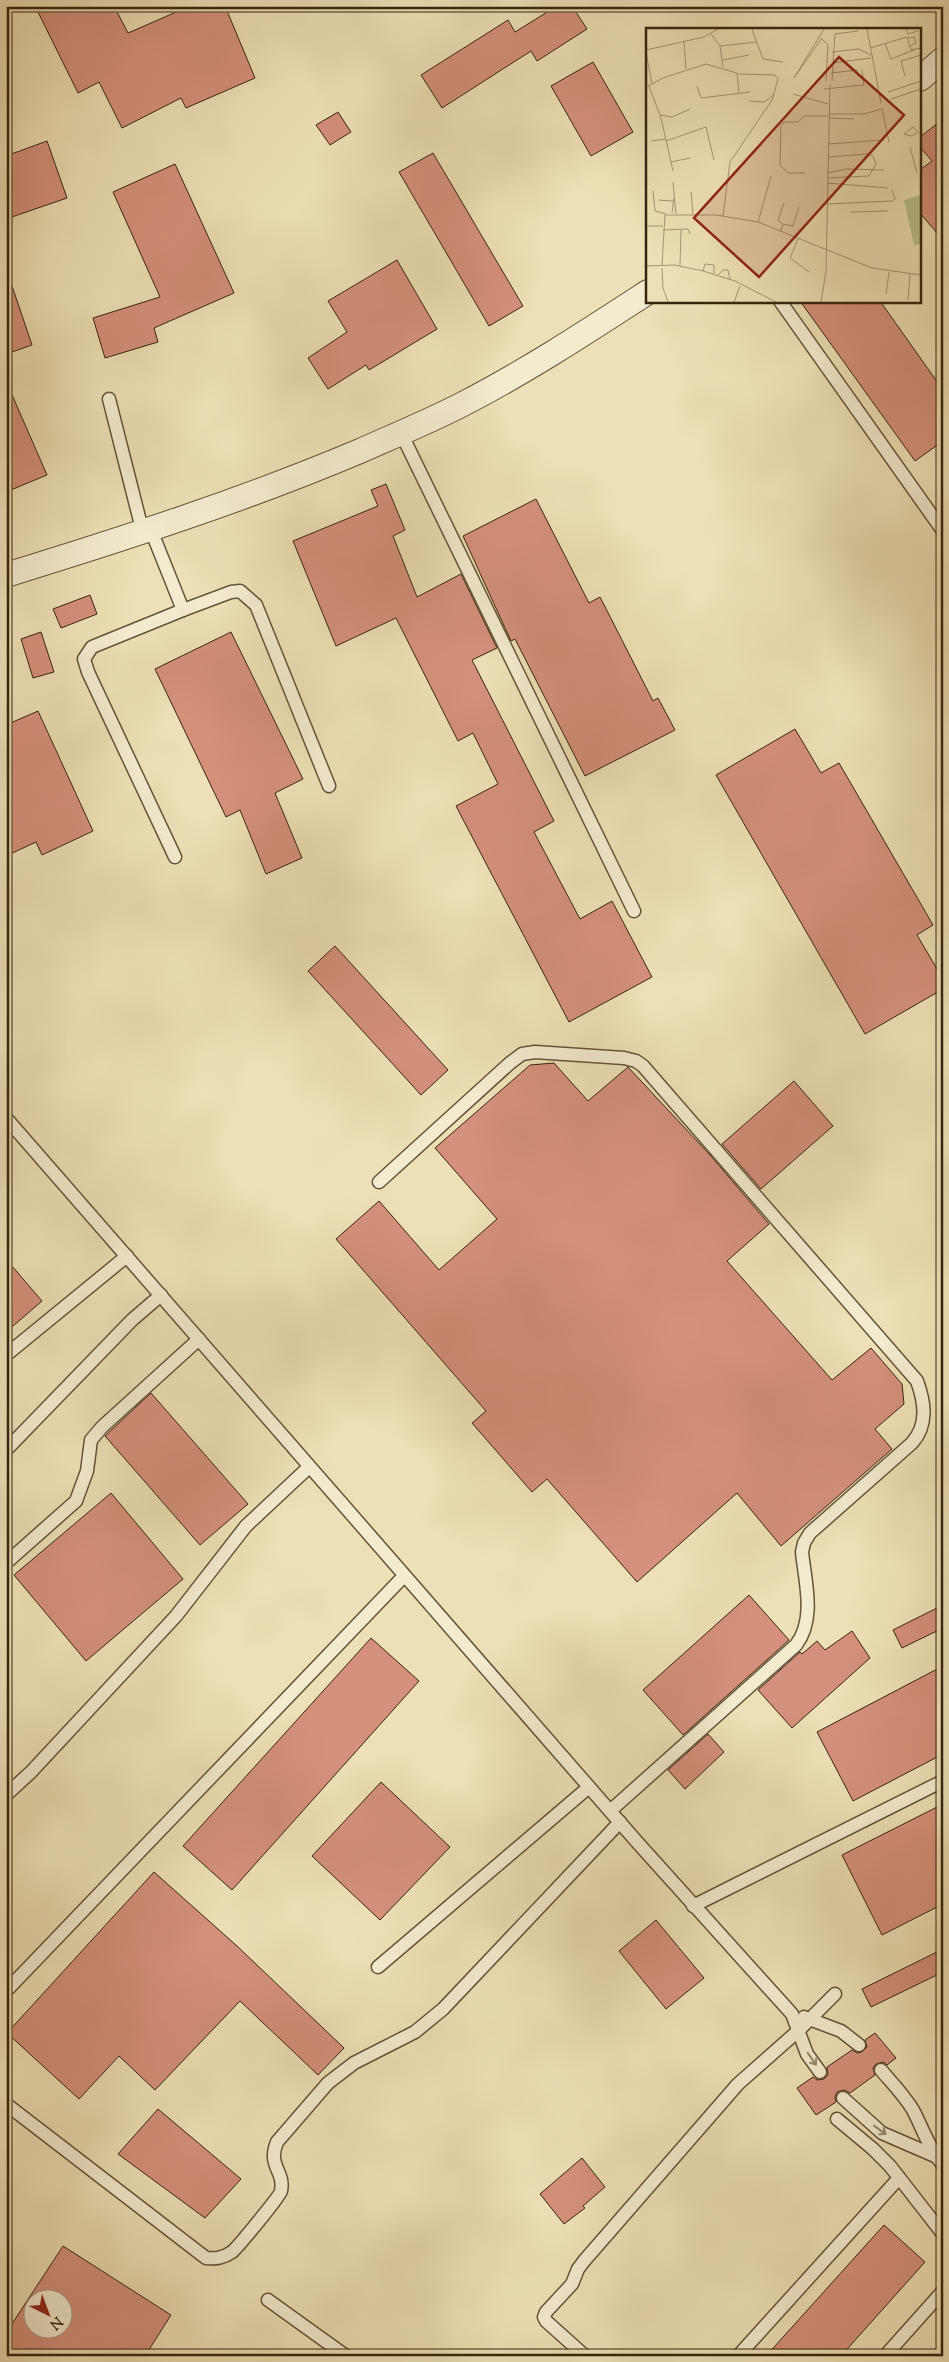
<svg xmlns="http://www.w3.org/2000/svg" width="949" height="2362" font-family="'Sorts Mill Goudy',serif">
  <style>
    .building { fill: #d4907b; stroke: #36250e; fill-rule: evenodd }
    .lines { fill: none; stroke-linecap: round; stroke-linejoin: round }
    .lane-casing { stroke: #645438; stroke-width: 15 }
    .street-casing { stroke: #645438; stroke-width: 26 }
    .lane { stroke: #f3ebd0; stroke-width: 12 }
    .street { stroke: #f3ebd0; stroke-width: 24 }
    .oneway { stroke: #94886f }
    .inset-road { fill: none; stroke: #a49573; stroke-width: 1 }
    .view { fill: #8f2418; fill-opacity: 0.15; stroke: #8f2418; stroke-width: 2.5 }
    .inset-edge { fill: none; stroke: #36250e; stroke-width: 2.5 }
  </style>
  <rect width="100%" height="100%" fill="#ede0b6"/>
  <filter id="stains"><feTurbulence type="fractalNoise" baseFrequency=".004" numOctaves="4"/><feColorMatrix values="0 0 0 0 .2 0 0 0 0 .09 0 0 0 0 .02 0 0 0 .5 -.17"/></filter>
  <radialGradient id="worn" r=".72"><stop offset=".6" stop-color="#630" stop-opacity="0"/><stop offset="1" stop-color="#630" stop-opacity=".3"/></radialGradient>
  <g class="building">
    <path d="M 35,6 L 114,6 L 128,33 L 190,6 L 225,6 L 255,78 L 186,108 L 181,98 L 122,128 L 99,82 L 78,93 Z"/>
    <path d="M 557,6 L 572,6 L 587,29 L 537,61 L 531,51 L 442,108 L 421,75 L 508,20 L 515,32 Z"/>
    <path d="M 593,62 L 633,132 L 591,156 L 551,86 Z"/>
    <path d="M 338,112 L 351,132 L 330,145 L 316,125 Z"/>
    <path d="M 943,119 L 943,240 L 920,213 L 920,170 L 932,161 L 920,147 L 920,137 Z"/>
    <path d="M 47,141 L 67,198 L 6,219 L 6,156 Z"/>
    <path d="M 433,153 L 523,306 L 489,326 L 399,172 Z"/>
    <path d="M 175,164 L 234,293 L 154,328 L 158,342 L 105,358 L 93,318 L 160,297 L 113,192 Z"/>
    <path d="M 397,260 L 437,329 L 369,370 L 366,365 L 328,389 L 308,358 L 347,332 L 328,301 Z"/>
    <path d="M 9,277 L 32,345 L 6,354 L 6,278 Z"/>
    <path d="M 800,301 L 880,301 L 943,390 L 943,441 L 915,461 Z"/>
    <path d="M 6,381 L 47,475 L 6,492 Z"/>
    <path d="M 386,484 L 405,530 L 393,536 L 417,597 L 461,574 L 497,648 L 472,660 L 554,821 L 534,832 L 580,919 L 612,901 L 652,977 L 569,1022 L 456,806 L 498,784 L 473,733 L 458,741 L 396,618 L 336,646 L 293,541 L 378,506 L 371,490 Z"/>
    <path d="M 536,499 L 589,603 L 600,597 L 653,701 L 658,698 L 675,730 L 585,776 L 515,639 L 511,641 L 463,536 Z"/>
    <path d="M 90,595 L 97,614 L 61,628 L 53,609 Z"/>
    <path d="M 41,632 L 54,672 L 33,678 L 21,639 Z"/>
    <path d="M 231,632 L 303,779 L 275,793 L 302,858 L 266,874 L 240,810 L 226,817 L 155,669 Z"/>
    <path d="M 38,711 L 93,831 L 42,855 L 36,842 L 6,856 L 6,725 Z"/>
    <path d="M 795,729 L 821,773 L 839,763 L 933,925 L 917,935 L 943,979 L 943,989 L 865,1034 L 716,775 Z"/>
    <path d="M 335,946 L 448,1070 L 421,1095 L 308,971 Z"/>
    <path d="M 554,1063 L 588,1101 L 628,1067 L 710,1155 L 769,1224 L 727,1261 L 832,1380 L 871,1348 L 902,1384 L 904,1404 L 875,1429 L 892,1449 L 781,1546 L 737,1493 L 637,1582 L 547,1479 L 532,1492 L 472,1423 L 486,1411 L 336,1239 L 379,1201 L 439,1270 L 497,1219 L 435,1148 L 530,1065 Z"/>
    <path d="M 794,1081 L 833,1126 L 761,1189 L 722,1144 Z"/>
    <path d="M 6,1259 L 42,1301 L 6,1332 Z"/>
    <path d="M 151,1393 L 248,1504 L 200,1545 L 105,1436 Z"/>
    <path d="M 111,1493 L 183,1579 L 86,1661 L 14,1575 Z"/>
    <path d="M 749,1595 L 789,1640 L 683,1735 L 643,1690 Z"/>
    <path d="M 943,1605 L 943,1628 L 902,1648 L 893,1630 Z"/>
    <path d="M 852,1631 L 870,1658 L 792,1728 L 758,1690 L 800,1652 L 802,1654 L 817,1641 L 825,1650 Z"/>
    <path d="M 371,1638 L 419,1681 L 232,1890 L 183,1846 Z"/>
    <path d="M 943,1666 L 943,1754 L 853,1801 L 817,1732 Z"/>
    <path d="M 708,1734 L 724,1752 L 685,1789 L 668,1770 Z"/>
    <path d="M 381,1782 L 450,1847 L 380,1920 L 312,1856 Z"/>
    <path d="M 943,1804 L 943,1904 L 882,1935 L 842,1855 Z"/>
    <path d="M 154,1872 L 237,1946 L 344,2048 L 318,2075 L 240,2001 L 155,2090 L 119,2056 L 79,2099 L 7,2033 Z"/>
    <path d="M 656,1920 L 704,1978 L 666,2009 L 619,1951 Z"/>
    <path d="M 943,1949 L 943,1972 L 871,2007 L 862,1989 Z"/>
    <path d="M 875,2033 L 896,2058 L 887,2065 L 883,2062 L 876,2064 L 873,2068 L 875,2075 L 850,2093 L 844,2090 L 837,2092 L 835,2097 L 836,2102 L 816,2115 L 797,2088 L 813,2077 L 817,2080 L 824,2079 L 828,2075 L 827,2067 L 852,2050 L 857,2053 L 862,2052 L 867,2047 L 865,2040 Z"/>
    <path d="M 158,2109 L 241,2179 L 205,2218 L 118,2154 Z"/>
    <path d="M 582,2158 L 605,2187 L 583,2206 L 585,2208 L 564,2224 L 540,2194 Z"/>
    <path d="M 884,2225 L 925,2262 L 841,2356 L 766,2356 Z"/>
    <path d="M 63,2246 L 171,2315 L 145,2356 L 6,2356 L 6,2333 ZM 32,2300 L 62,2300 L 62,2330 L 32,2330 Z"/>
  </g>
  <g class="lines">
    <g class="lane-casing">
      <g id="lane">
        <path d="M 780,301 L 943,531"/>
        <path d="M 109,399 L 143,533"/>
        <path d="M 401,433 L 634,911"/>
        <path d="M 151,530 L 183,610 L 231,592 L 240,591 L 256,605 L 329,786"/>
        <path d="M 175,857 L 88,672 L 84,659 L 92,647 L 183,610"/>
        <path d="M 6,1118 L 637,1842 L 792,2014 L 807,2054 L 820,2072"/>
        <path d="M 379,1182 L 510,1063 L 522,1054 L 535,1052 L 624,1058 L 636,1061 L 643,1066 L 917,1381 C 925,1403 928,1425 912,1443 L 810,1533 L 804,1543 L 802,1552 C 805,1582 816,1619 796,1645 L 610,1811"/>
        <path d="M 6,1355 L 127,1256"/>
        <path d="M 6,1450 L 132,1320 L 161,1295"/>
        <path d="M 6,1563 L 76,1501 L 87,1471 L 91,1440 L 102,1427 L 199,1339"/>
        <path d="M 6,1795 L 31,1772 L 176,1616 L 246,1526 L 309,1467"/>
        <path d="M 693,1906 L 943,1781"/>
        <path d="M 378,1967 L 589,1787"/>
        <path d="M 6,1991 L 404,1576"/>
        <path d="M 804,2017 L 841,2031 L 859,2045"/>
        <path d="M 881,2070 C 892,2083 904,2095 913,2110 C 923,2129 929,2149 943,2165"/>
        <path d="M 843,2098 L 882,2133 L 935,2156"/>
        <path d="M 6,2104 L 206,2258 C 216,2259 223,2258 232,2252 C 238,2247 280,2196 281,2191 C 285,2170 267,2167 277,2142 L 328,2083 L 354,2063 L 415,2032 L 443,2009 L 620,1822"/>
        <path d="M 837,2119 L 873,2149 L 890,2166 L 943,2234"/>
        <path d="M 268,2300 L 346,2356"/>
        <path d="M 585,2356 L 546,2321 L 544,2317 L 546,2312 L 572,2284 L 578,2269 L 584,2261 L 738,2084 L 798,2031 L 835,1994"/>
        <path d="M 738,2356 L 899,2178"/>
        <path d="M 885,2356 L 943,2291"/>
      </g>
    </g>
    <g class="street-casing">
      <g id="street">
        <path d="M 920,79 L 943,59"/>
        <path d="M 6,575 C 126,538 244,500 360,451 C 394,436 430,421 463,404 C 527,371 588,331 648,292"/>
      </g>
    </g>
    <use href="#lane" class="lane"/>
    <use href="#street" class="street"/>
  </g>
  <defs><path id="oneway-shaft" d="M-6 0H5M1.5-3L5.5 0L1.5 3" fill="none" stroke-width="1.6" stroke-linecap="round" stroke-linejoin="round" transform="scale(1.25)"/></defs>
  <g class="oneway">
    <use href="#oneway-shaft" transform="translate(812 2059) rotate(55)"/>
    <use href="#oneway-shaft" transform="translate(880 2130) rotate(36)"/>
  </g>
  <g transform="translate(646 28)">
    <rect width="275" height="275" fill="#ede0b6"/>
    <path d="M 275,167 L 275,216 L 268,217 L 258,172 Z" fill="#b8c28e"/>
    <path class="inset-road" d="M 106,1 L 117,31 L 137,34M 221,1 L 235,75M 260,1 L 262,6 L 272,3M 65,6 L 74,18 L 77,39M 175,10 L 182,17 L 180,53M 176,10 L 148,50 L 178,1M 262,10 L 268,9 L 270,15 L 264,18M 38,13 L 40,41M 239,15 L 245,31 L 268,22M 74,18 L 111,14M 224,20 L 261,9 L 265,22 L 275,20M 0,22 L 58,9 L 72,1M 0,24 L 6,56M 186,24 L 213,21 L 225,27M 77,32 L 103,27M 186,35 L 225,30M 185,45 L 212,42M 259,48 L 255,33 L 275,27M 186,53 L 189,6 L 212,3M 3,58 L 15,90 L 27,143M 51,58 L 55,70 L 104,64M 0,59 L 17,50 L 60,36 L 91,45 L 93,65M 178,61 L 218,57 L 216,42M 242,64 L 275,53M 147,66 L 182,76M 245,71 L 275,61M 103,73 L 118,74 L 128,67M 182,86 L 218,86 L 236,81 L 243,114M 14,87 L 26,89 L 44,81M 182,90 L 208,91M 267,99 L 272,104 L 265,108 L 258,106 ZM 5,113 L 20,111M 20,113 L 60,99 L 68,132M 182,116 L 238,112M 264,119 L 271,145M 25,134 L 44,130M 159,145 L 142,145 L 134,137 L 135,98 L 138,94 L 152,94 L 158,88 L 182,88M 181,145 L 200,141 L 238,142M 181,150 L 223,148 L 230,136 L 227,128 L 222,126 L 182,129M 27,154 L 30,186M 181,155 L 242,160M 7,163 L 9,183 L 20,186M 45,164 L 47,186M 12,172 L 27,173M 181,176 L 246,173 L 249,171 L 246,162M 204,184 L 242,183M 26,185 L 28,170M 77,188 L 84,134 L 126,72 L 132,51 L 129,47 L 92,46M 112,194 L 125,148M 137,196 L 147,198 L 153,179M 0,198 L 17,198M 17,202 L 42,201 L 44,206M 135,203 L 137,196 L 132,192 L 138,175M 152,211 L 144,230 L 163,244M 16,237 L 19,187 L 70,187 L 112,194 L 226,240 L 275,247M 34,237 L 35,202M 0,238 L 29,237 L 57,243 L 89,253 L 130,274M 16,240 L 17,260 L 22,274M 57,243 L 59,236 L 68,237 L 68,246M 72,247 L 77,242 L 82,242 L 84,251M 240,266 L 243,244M 262,272 L 264,246M 88,274 L 94,258M 175,274 L 180,243 L 184,57"/>
    <path class="view" d="M 193,29 L 258,87 L 113,249 L 48,190 Z"/>
    <rect width="275" height="275" class="inset-edge"/>
  </g>
  <rect width="949" height="2362" fill="none" stroke="#ede0b6" stroke-width="25"/>
  <rect x="8" y="8" width="934" height="2347" fill="none" stroke="#36250e" stroke-width="2.5"/>
  <rect x="12" y="12" width="924" height="2337" fill="none" stroke="#36250e"/>
  <g transform="translate(48 2314) rotate(138)"><circle r="24" fill="#f3ebd0" stroke="#a79c82"/>
  <path d="M0-4L9 19L0 12L-9 19Z" fill="#8f2418"/>
  <text y="-8" font-size="14" font-weight="bold" text-anchor="middle" fill="#36250e">N</text>
  </g>
  <rect width="100%" height="100%" filter="url(#stains)"/>
  <rect width="100%" height="100%" fill="url(#worn)"/>
</svg>
